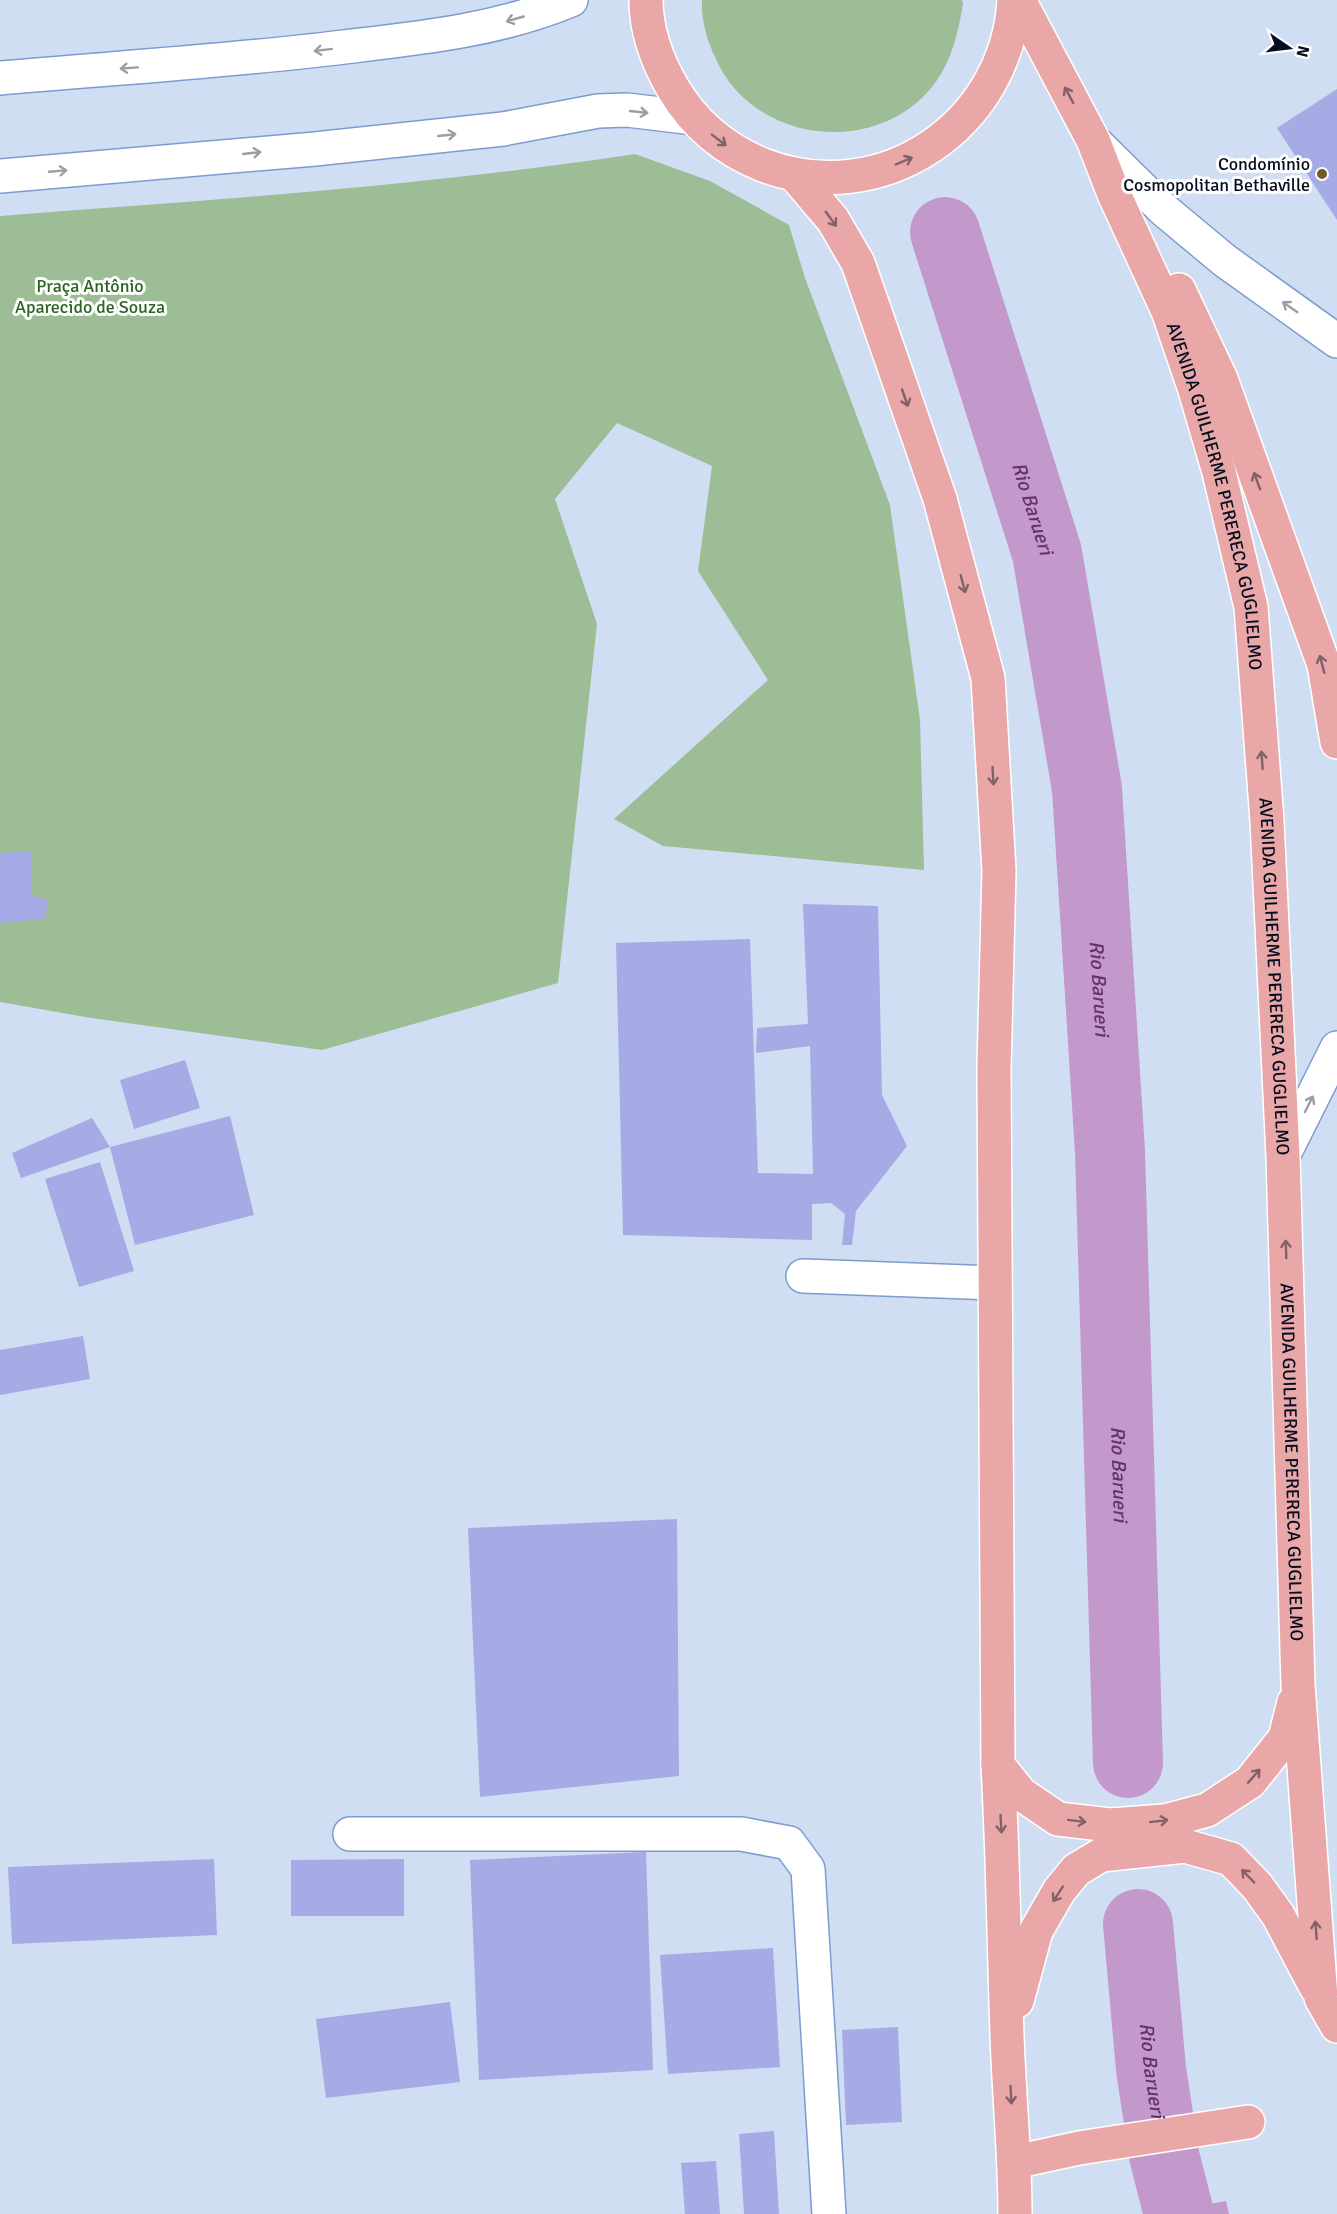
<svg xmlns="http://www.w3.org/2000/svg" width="1337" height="2214" font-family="Signika,sans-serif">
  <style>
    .green { fill: #9cbd96 }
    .water { fill: #c399cb }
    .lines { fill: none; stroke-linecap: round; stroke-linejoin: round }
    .river { stroke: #c399cb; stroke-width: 70 }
    .building { fill: #a6aae5 }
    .minor-casing { stroke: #7c9bcf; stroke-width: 36 }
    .major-casing { stroke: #fff; stroke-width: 36 }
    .minor { stroke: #fff; stroke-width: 33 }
    .major { stroke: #e9a7a8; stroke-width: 33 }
    .oneway { stroke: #9b9ea5 }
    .oneway2 { stroke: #82616a }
    .poi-dot { fill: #735a2b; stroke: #fefefe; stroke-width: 2 }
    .labels { text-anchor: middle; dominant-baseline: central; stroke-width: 6; stroke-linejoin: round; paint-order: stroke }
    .poi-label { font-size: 18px; fill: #040c1f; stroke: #fefefe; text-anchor: end }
    .park-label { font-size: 18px; fill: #2c6422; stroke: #fefefe }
    .street-label { font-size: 18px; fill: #040c1f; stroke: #fefefe }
    .water-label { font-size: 20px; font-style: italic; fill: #65306f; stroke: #fefefe }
  </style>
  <rect width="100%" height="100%" fill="#d0def4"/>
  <g class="green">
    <path d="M 702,0 L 962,0 L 963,4 C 957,39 949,72 922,98 C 859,157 749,137 715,57 C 707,40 701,20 702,0 Z"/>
    <path d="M 635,154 L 710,181 L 789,225 L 805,278 L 890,505 L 920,720 L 924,870 L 663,846 L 614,819 L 768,680 L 698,571 L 712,466 L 617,423 L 555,499 L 597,624 L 558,983 L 322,1050 L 91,1018 L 0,1002 L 0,216 C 212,200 425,186 635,154 Z"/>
  </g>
  <path class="water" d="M 1226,2201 L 1229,2214 L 1153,2214 Z"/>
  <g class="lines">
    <g class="river">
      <path id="s1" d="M 945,232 L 1047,553 L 1087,789 L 1110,1152 L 1128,1763"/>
      <path id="s2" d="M 1138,1924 L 1151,2069 L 1164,2155 L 1179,2214"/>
    </g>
  </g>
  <g class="building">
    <path d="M 1337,89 L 1337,220 L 1277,128 Z"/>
    <path d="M 31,851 L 32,895 L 49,901 L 44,919 L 0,923 L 0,853 Z"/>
    <path d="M 803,904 L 878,906 L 882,1095 L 907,1146 L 856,1211 L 852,1245 L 842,1245 L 845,1214 L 831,1203 L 812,1204 L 812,1240 L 623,1235 L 616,943 L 750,939 L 758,1173 L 813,1174 L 810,1046 L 756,1053 L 757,1028 L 808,1024 Z"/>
    <path d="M 185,1060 L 200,1108 L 134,1129 L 120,1080 Z"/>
    <path d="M 230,1116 L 254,1215 L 135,1245 L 110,1147 Z"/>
    <path d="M 92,1118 L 110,1147 L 21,1178 L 12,1153 Z"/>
    <path d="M 100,1162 L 134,1271 L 79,1287 L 45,1179 Z"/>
    <path d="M 83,1336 L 90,1379 L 0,1395 L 0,1350 Z"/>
    <path d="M 677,1519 L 679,1776 L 480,1797 L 468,1528 Z"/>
    <path d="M 646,1852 L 653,2070 L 479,2080 L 470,1860 Z"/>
    <path d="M 214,1859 L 217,1935 L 12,1944 L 8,1867 Z"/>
    <path d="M 404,1859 L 404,1916 L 291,1916 L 291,1860 Z"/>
    <path d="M 773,1948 L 780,2067 L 668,2074 L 660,1955 Z"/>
    <path d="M 450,2002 L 460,2082 L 326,2098 L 316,2019 Z"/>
    <path d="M 898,2027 L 902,2122 L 846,2125 L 842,2030 Z"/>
    <path d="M 774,2131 L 779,2214 L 744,2214 L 739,2134 Z"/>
    <path d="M 716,2161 L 720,2214 L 685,2214 L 681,2163 Z"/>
  </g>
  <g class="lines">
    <g class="minor-casing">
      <g id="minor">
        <path d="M 0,78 C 115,68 230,61 344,47 C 421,38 499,30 571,0"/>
        <path d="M 1093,140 L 1164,210 L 1224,260 L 1337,341"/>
        <path d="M 0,176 L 315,149 L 503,129 L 598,111 L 627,110 L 694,118"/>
        <path d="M 1283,1156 L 1337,1048"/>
        <path d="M 803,1276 L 995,1283"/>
        <path d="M 350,1834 L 741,1834 L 789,1843 L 808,1869 L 829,2214"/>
      </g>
    </g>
    <g class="major-casing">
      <g id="major">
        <path d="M 646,0 C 646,32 658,63 674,90 C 695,125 726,150 763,165 C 882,211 1007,125 1014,0"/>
        <path id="s3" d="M 1019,0 L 1093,140 L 1114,194 L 1168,311 L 1195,390 L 1219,472 L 1251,607 L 1267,821 L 1283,1156 L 1298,1685 L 1321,1998 L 1337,2026"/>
        <path d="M 794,174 L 833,220 L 858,263 L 940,499 L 988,678 L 999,871 L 994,1068 L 998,1765 C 1003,1855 1004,1945 1007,2035 C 1009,2095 1015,2154 1015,2214"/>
        <path d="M 1179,290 L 1221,379 L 1324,665 L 1337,742"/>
        <path d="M 998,1765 L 1021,1794 L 1058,1819 L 1110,1825 L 1165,1821 L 1207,1810 L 1250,1782 L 1285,1738 L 1294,1702"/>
        <path d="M 1017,2001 L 1036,1931 L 1059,1891 L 1076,1870 L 1101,1855 L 1185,1846 L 1231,1859 L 1257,1886 L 1278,1915 L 1316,1987"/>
        <path d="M 1015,2162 L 1079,2148 L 1248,2122"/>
      </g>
    </g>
    <use href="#minor" class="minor"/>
    <use href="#major" class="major"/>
  </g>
  <defs><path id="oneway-shaft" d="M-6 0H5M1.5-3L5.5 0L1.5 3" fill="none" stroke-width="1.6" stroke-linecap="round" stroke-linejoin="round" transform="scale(1.5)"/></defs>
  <g class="oneway">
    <use href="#oneway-shaft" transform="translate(515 19) rotate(164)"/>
    <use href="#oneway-shaft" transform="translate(323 50) rotate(173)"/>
    <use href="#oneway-shaft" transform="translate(129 68) rotate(176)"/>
    <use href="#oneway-shaft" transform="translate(639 112) rotate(6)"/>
    <use href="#oneway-shaft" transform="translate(447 135) rotate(-6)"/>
    <use href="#oneway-shaft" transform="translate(252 153) rotate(-6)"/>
    <use href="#oneway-shaft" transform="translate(58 171) rotate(-5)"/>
    <use href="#oneway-shaft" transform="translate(1290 307) rotate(-145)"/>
    <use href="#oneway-shaft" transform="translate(1309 1104) rotate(-63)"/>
  </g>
  <g class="oneway2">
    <use href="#oneway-shaft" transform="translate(1069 95) rotate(-118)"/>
    <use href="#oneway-shaft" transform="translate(719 140) rotate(37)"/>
    <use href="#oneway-shaft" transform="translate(904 161) rotate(-23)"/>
    <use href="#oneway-shaft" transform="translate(831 219) rotate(54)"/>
    <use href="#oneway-shaft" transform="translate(905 398) rotate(71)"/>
    <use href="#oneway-shaft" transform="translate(1257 481) rotate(-110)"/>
    <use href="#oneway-shaft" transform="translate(963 584) rotate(75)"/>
    <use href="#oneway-shaft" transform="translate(1322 664) rotate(-105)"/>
    <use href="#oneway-shaft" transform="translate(1262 760) rotate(-94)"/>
    <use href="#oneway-shaft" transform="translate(993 776) rotate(87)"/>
    <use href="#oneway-shaft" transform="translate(1286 1249) rotate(-92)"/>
    <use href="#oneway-shaft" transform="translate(1254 1776) rotate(-49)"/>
    <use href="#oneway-shaft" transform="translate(1077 1821) rotate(7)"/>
    <use href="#oneway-shaft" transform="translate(1159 1821) rotate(-7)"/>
    <use href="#oneway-shaft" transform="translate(1001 1824) rotate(87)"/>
    <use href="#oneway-shaft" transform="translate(1248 1876) rotate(-134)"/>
    <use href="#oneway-shaft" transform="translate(1058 1894) rotate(123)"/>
    <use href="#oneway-shaft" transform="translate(1316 1930) rotate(-94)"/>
    <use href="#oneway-shaft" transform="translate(1011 2095) rotate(87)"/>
  </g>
  <circle class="poi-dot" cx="1322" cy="174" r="6"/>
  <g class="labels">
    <g class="poi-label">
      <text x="1310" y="164">Condomínio<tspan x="1310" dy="21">Cosmopolitan Bethaville</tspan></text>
    </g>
    <g class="park-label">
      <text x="90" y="286">Praça Antônio<tspan x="90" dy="21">Aparecido de Souza</tspan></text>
    </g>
    <g class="street-label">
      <text stroke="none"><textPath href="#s3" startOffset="537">AVENIDA GUILHERME PERERECA GUGLIELMO</textPath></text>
      <text stroke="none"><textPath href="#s3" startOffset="1023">AVENIDA GUILHERME PERERECA GUGLIELMO</textPath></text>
      <text stroke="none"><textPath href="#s3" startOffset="1509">AVENIDA GUILHERME PERERECA GUGLIELMO</textPath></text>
    </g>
    <g class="water-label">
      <text stroke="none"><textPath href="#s1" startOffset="290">Rio Barueri</textPath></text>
      <text stroke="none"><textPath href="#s1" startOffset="776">Rio Barueri</textPath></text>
      <text stroke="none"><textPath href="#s1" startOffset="1262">Rio Barueri</textPath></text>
      <text stroke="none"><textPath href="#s2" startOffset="147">Rio Barueri</textPath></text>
    </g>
  </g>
  <g transform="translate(1289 48) rotate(104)" stroke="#fefefe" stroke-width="4.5" paint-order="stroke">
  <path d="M0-4.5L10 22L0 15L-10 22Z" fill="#040c1f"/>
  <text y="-9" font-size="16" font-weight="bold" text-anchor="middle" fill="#040c1f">N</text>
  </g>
</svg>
